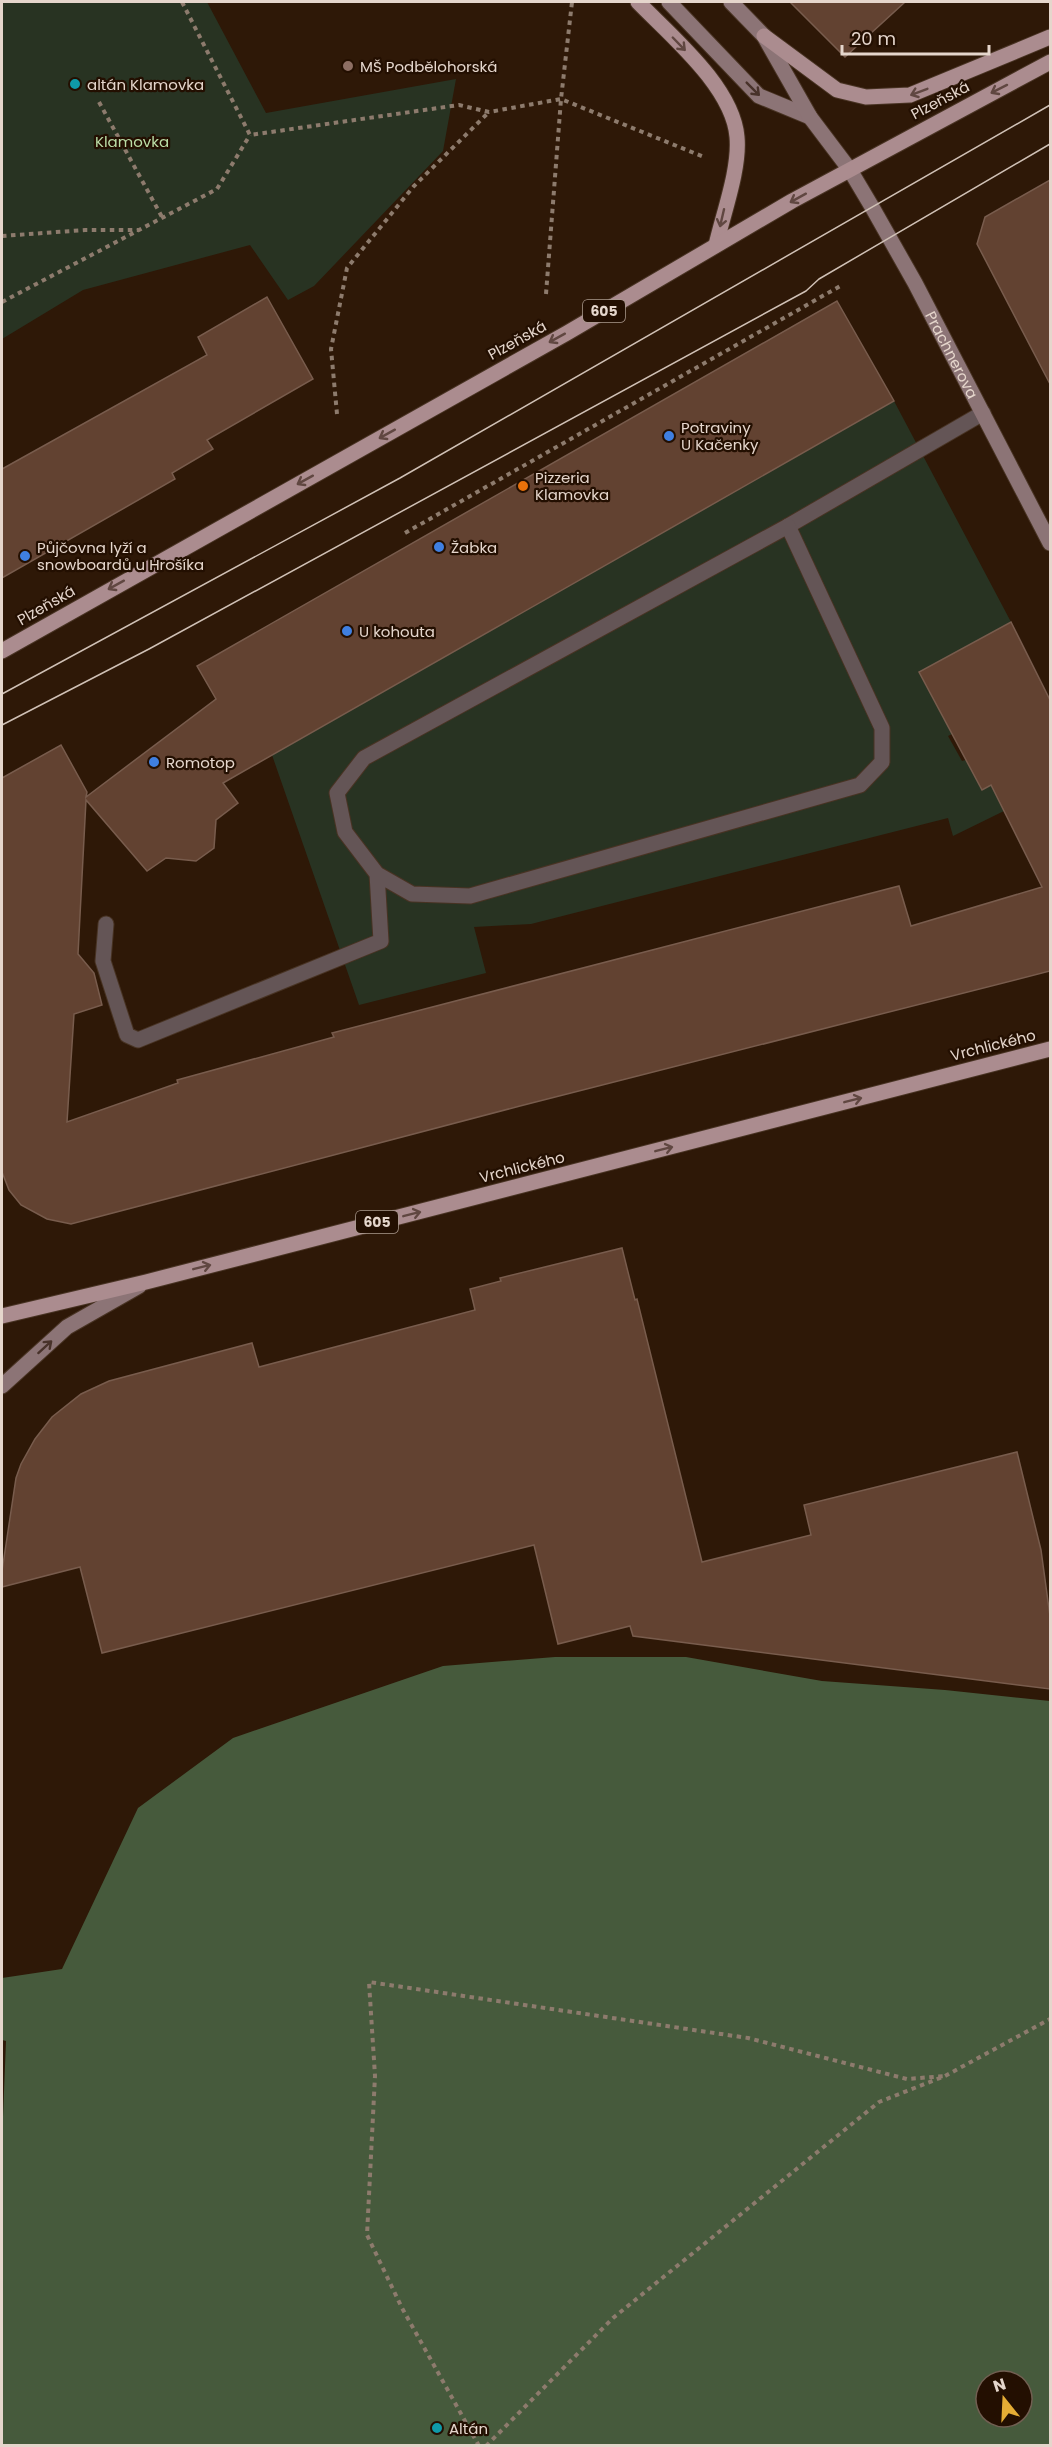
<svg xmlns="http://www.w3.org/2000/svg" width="1052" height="2447" font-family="Poppins,sans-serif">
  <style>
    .green { fill: #283322 }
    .forest { fill: #465a3c; fill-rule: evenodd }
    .building { fill: #624231; stroke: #785c4d; stroke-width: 1.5 }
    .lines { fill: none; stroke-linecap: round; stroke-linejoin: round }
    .lane-casing { stroke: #483323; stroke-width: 17 }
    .secondary-casing { stroke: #483323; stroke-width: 17 }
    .primary-casing { stroke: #483323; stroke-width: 17 }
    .path { stroke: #8d7b6d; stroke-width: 4; stroke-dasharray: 4.5 4.5; stroke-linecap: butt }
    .lane { stroke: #645556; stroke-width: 15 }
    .secondary { stroke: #8c7476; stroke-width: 15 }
    .primary { stroke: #ab8c8f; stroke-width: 15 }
    .tram { stroke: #d0c1b6; stroke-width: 1.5 }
    .oneway { stroke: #604741 }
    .oneway2 { stroke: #48322a }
    .education-dot { fill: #8d6e63; stroke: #230f01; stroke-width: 2 }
    .culture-dot { fill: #0f9aa8; stroke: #230f01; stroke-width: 2 }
    .shop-dot { fill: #3f7fe0; stroke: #230f01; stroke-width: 2 }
    .food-dot { fill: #e8710a; stroke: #230f01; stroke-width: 2 }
    .labels { text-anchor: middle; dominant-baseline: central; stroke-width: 4.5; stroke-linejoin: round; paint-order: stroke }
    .shield { fill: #230f01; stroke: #ab9a8f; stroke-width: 1.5 }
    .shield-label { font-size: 14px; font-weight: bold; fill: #e5d6cc }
    .poi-label { font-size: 15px; fill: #e5d6cc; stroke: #230f01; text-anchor: start }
    .street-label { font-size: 15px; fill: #e5d6cc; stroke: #230f01 }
    .park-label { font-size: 15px; fill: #bbdea7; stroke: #230f01 }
  </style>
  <rect width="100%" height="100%" fill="#2e1807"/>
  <g class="green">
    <path d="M 2,2 L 207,2 L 266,113 L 456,79 L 443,151 L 314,286 L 288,300 L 250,245 L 83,290 L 2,339 Z"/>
    <path d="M 894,401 L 1011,622 L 919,673 L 952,734 L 948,736 L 962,761 L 966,760 L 982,789 L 991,785 L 1004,811 L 953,836 L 948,818 L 531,924 L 474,927 L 486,973 L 359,1005 L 272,755 Z"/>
  </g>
  <path class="forest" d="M 555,1657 L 686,1657 L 822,1681 L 945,1690 L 1050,1701 L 1050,2445 L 2,2445 L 2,2142 L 6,2041 L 2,2040 L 2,1978 L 62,1969 L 138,1808 L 233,1738 L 443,1666 ZM 986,2381 L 1022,2381 L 1022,2417 L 986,2417 Z"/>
  <g class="building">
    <path d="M 790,2 L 905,2 L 845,57 Z"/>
    <path d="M 1050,180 L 1050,384 L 977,244 L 985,217 Z"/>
    <path d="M 267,297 L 313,379 L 207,440 L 213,449 L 172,473 L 175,479 L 2,578 L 2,469 L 207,355 L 198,337 Z"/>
    <path d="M 837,301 L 894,401 L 223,783 L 238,803 L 216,820 L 214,848 L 196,861 L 166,858 L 147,871 L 86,800 L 78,954 L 94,973 L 102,1005 L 74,1014 L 67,1122 L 178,1083 L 177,1080 L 334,1037 L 332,1033 L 899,886 L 911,926 L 1042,887 L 991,785 L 982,790 L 919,672 L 1011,622 L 1050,700 L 1050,971 L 520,1106 L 71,1224 L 47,1219 L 21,1205 L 9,1190 L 2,1172 L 2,778 L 61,745 L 87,792 L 86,797 L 216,699 L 197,666 Z"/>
    <path d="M 622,1248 L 635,1300 L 637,1299 L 702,1562 L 811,1535 L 804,1505 L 1017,1452 L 1041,1550 L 1050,1616 L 1050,1689 L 633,1636 L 630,1626 L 558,1644 L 534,1545 L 102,1653 L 80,1567 L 2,1587 L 2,1571 L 16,1478 L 21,1464 L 35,1439 L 52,1417 L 81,1394 L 109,1381 L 252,1343 L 259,1367 L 475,1310 L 470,1289 L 501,1281 L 500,1278 Z"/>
  </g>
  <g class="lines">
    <g class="lane-casing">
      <g id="lane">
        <path d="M 788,526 L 983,413"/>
        <path d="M 106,924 L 103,961 L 127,1035 L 138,1040 L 381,941 L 377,874 L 345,832 L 337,793 L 364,758 L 788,526 L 882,728 L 882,762 L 860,785 L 470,896 L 412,894 L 377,874"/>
      </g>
    </g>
    <g class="secondary-casing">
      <g id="secondary">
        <path d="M 669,2 L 759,96 L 810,117"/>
        <path id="s1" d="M 731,2 L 764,36 L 810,117 L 850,170 L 872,207 L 915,283 L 1050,543"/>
        <path d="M 2,1386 L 67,1327 L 139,1286"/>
      </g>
    </g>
    <g class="primary-casing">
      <g id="primary">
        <path d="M 638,2 C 671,36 733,87 737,137 C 740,169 723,214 716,245"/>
        <path d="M 764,36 L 837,90 L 866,97 L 910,95 L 1050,37"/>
        <path d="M 2,651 L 567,333 L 792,201 L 1050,62"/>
        <path d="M 2,1316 L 146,1282 L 1050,1049"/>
      </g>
    </g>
    <g class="path">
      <path d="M 182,2 L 250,135 L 459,105 L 489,112 L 561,99 L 704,157"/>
      <path d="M 99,102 L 162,217"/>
      <path d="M 2,236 L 85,230 L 138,230"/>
      <path d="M 546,294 L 561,99 L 572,2"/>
      <path d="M 2,302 L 217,189 L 250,135"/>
      <path d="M 337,414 L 331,349 L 347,268 L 414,186 L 489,112"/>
      <path d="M 405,533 L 842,285"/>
      <path d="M 479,2446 L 402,2308 L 367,2235 L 375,2076 L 369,1982 L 748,2038 L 907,2079 L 945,2076"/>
      <path d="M 486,2446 L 613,2318 L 879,2102 L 945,2076 L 1050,2019"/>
    </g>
    <use href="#lane" class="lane"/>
    <use href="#secondary" class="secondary"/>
    <use href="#primary" class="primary"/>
    <g class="tram">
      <path d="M 2,694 L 400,478 L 1050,105"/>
      <path d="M 2,725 L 149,649 L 806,291 L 819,279 L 1050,144"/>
    </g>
  </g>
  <defs><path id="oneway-shaft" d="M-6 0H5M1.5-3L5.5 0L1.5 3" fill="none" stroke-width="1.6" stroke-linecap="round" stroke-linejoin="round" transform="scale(1.5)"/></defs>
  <g class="oneway">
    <use href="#oneway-shaft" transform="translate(679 44) rotate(46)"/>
    <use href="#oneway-shaft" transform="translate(999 89) rotate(153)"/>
    <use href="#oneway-shaft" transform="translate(919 92) rotate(159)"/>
    <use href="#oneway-shaft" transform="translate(798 198) rotate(151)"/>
    <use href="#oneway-shaft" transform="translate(722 218) rotate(103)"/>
    <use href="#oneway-shaft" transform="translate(557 338) rotate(151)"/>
    <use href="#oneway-shaft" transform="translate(387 434) rotate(151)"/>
    <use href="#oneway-shaft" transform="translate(305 480) rotate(151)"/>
    <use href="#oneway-shaft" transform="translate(116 585) rotate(151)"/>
    <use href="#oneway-shaft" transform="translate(853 1100) rotate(-14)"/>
    <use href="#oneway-shaft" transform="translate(664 1149) rotate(-14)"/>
    <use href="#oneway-shaft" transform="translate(412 1214) rotate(-14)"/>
    <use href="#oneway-shaft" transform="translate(202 1267) rotate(-14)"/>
  </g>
  <g class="oneway2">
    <use href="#oneway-shaft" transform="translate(753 89) rotate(45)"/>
    <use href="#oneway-shaft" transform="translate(45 1347) rotate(-42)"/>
  </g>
  <circle class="education-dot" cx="348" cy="66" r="6"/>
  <g class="culture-dot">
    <circle cx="75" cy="84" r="6"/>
    <circle cx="437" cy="2428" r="6"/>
  </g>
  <g class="shop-dot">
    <circle cx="669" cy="436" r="6"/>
    <circle cx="439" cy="547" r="6"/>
    <circle cx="25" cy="556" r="6"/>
    <circle cx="347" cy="631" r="6"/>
    <circle cx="154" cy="762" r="6"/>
  </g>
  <circle class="food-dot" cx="523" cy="486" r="6"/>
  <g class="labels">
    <g class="shield">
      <rect x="583" y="300" width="42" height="22" rx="4.5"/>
      <rect x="356" y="1211" width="42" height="22" rx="4.5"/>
    </g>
    <g class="shield-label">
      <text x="604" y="311">605</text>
      <text x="377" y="1222">605</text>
    </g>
    <g class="poi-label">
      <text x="360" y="66">MŠ Podbělohorská</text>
      <text x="87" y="84">altán Klamovka</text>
      <text x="681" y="427">Potraviny<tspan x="681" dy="17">U Kačenky</tspan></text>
      <text x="535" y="477">Pizzeria<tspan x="535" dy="17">Klamovka</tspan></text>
      <text x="37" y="547">Půjčovna lyží a<tspan x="37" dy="17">snowboardů u Hrošíka</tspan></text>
      <text x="451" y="547">Žabka</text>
      <text x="359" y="631">U kohouta</text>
      <text x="166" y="762">Romotop</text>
      <text x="449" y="2428">Altán</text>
    </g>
    <g class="street-label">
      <text transform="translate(940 100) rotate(-28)">Plzeňská</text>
      <text transform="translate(517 340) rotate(-29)">Plzeňská</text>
      <text stroke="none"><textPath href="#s1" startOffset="418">Prachnerova</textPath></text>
      <text transform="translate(46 605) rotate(-30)">Plzeňská</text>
      <text transform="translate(993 1045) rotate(-14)">Vrchlického</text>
      <text transform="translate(522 1167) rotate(-14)">Vrchlického</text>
    </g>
    <g class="park-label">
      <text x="132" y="141">Klamovka</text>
    </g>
  </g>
  <rect width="1052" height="2447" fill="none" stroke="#e5d6cc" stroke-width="6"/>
  <g transform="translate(1004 2399) rotate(342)"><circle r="28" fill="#230f01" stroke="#715f52" stroke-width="1.5"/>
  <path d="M0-4.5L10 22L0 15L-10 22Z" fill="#e5ad35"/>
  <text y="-9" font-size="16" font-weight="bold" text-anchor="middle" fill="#e5d6cc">N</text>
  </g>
  <path d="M842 45v9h147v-9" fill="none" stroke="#e5d6cc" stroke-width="3"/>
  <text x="851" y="45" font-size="18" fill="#e5d6cc" stroke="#230f01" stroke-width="4.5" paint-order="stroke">20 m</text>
</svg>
